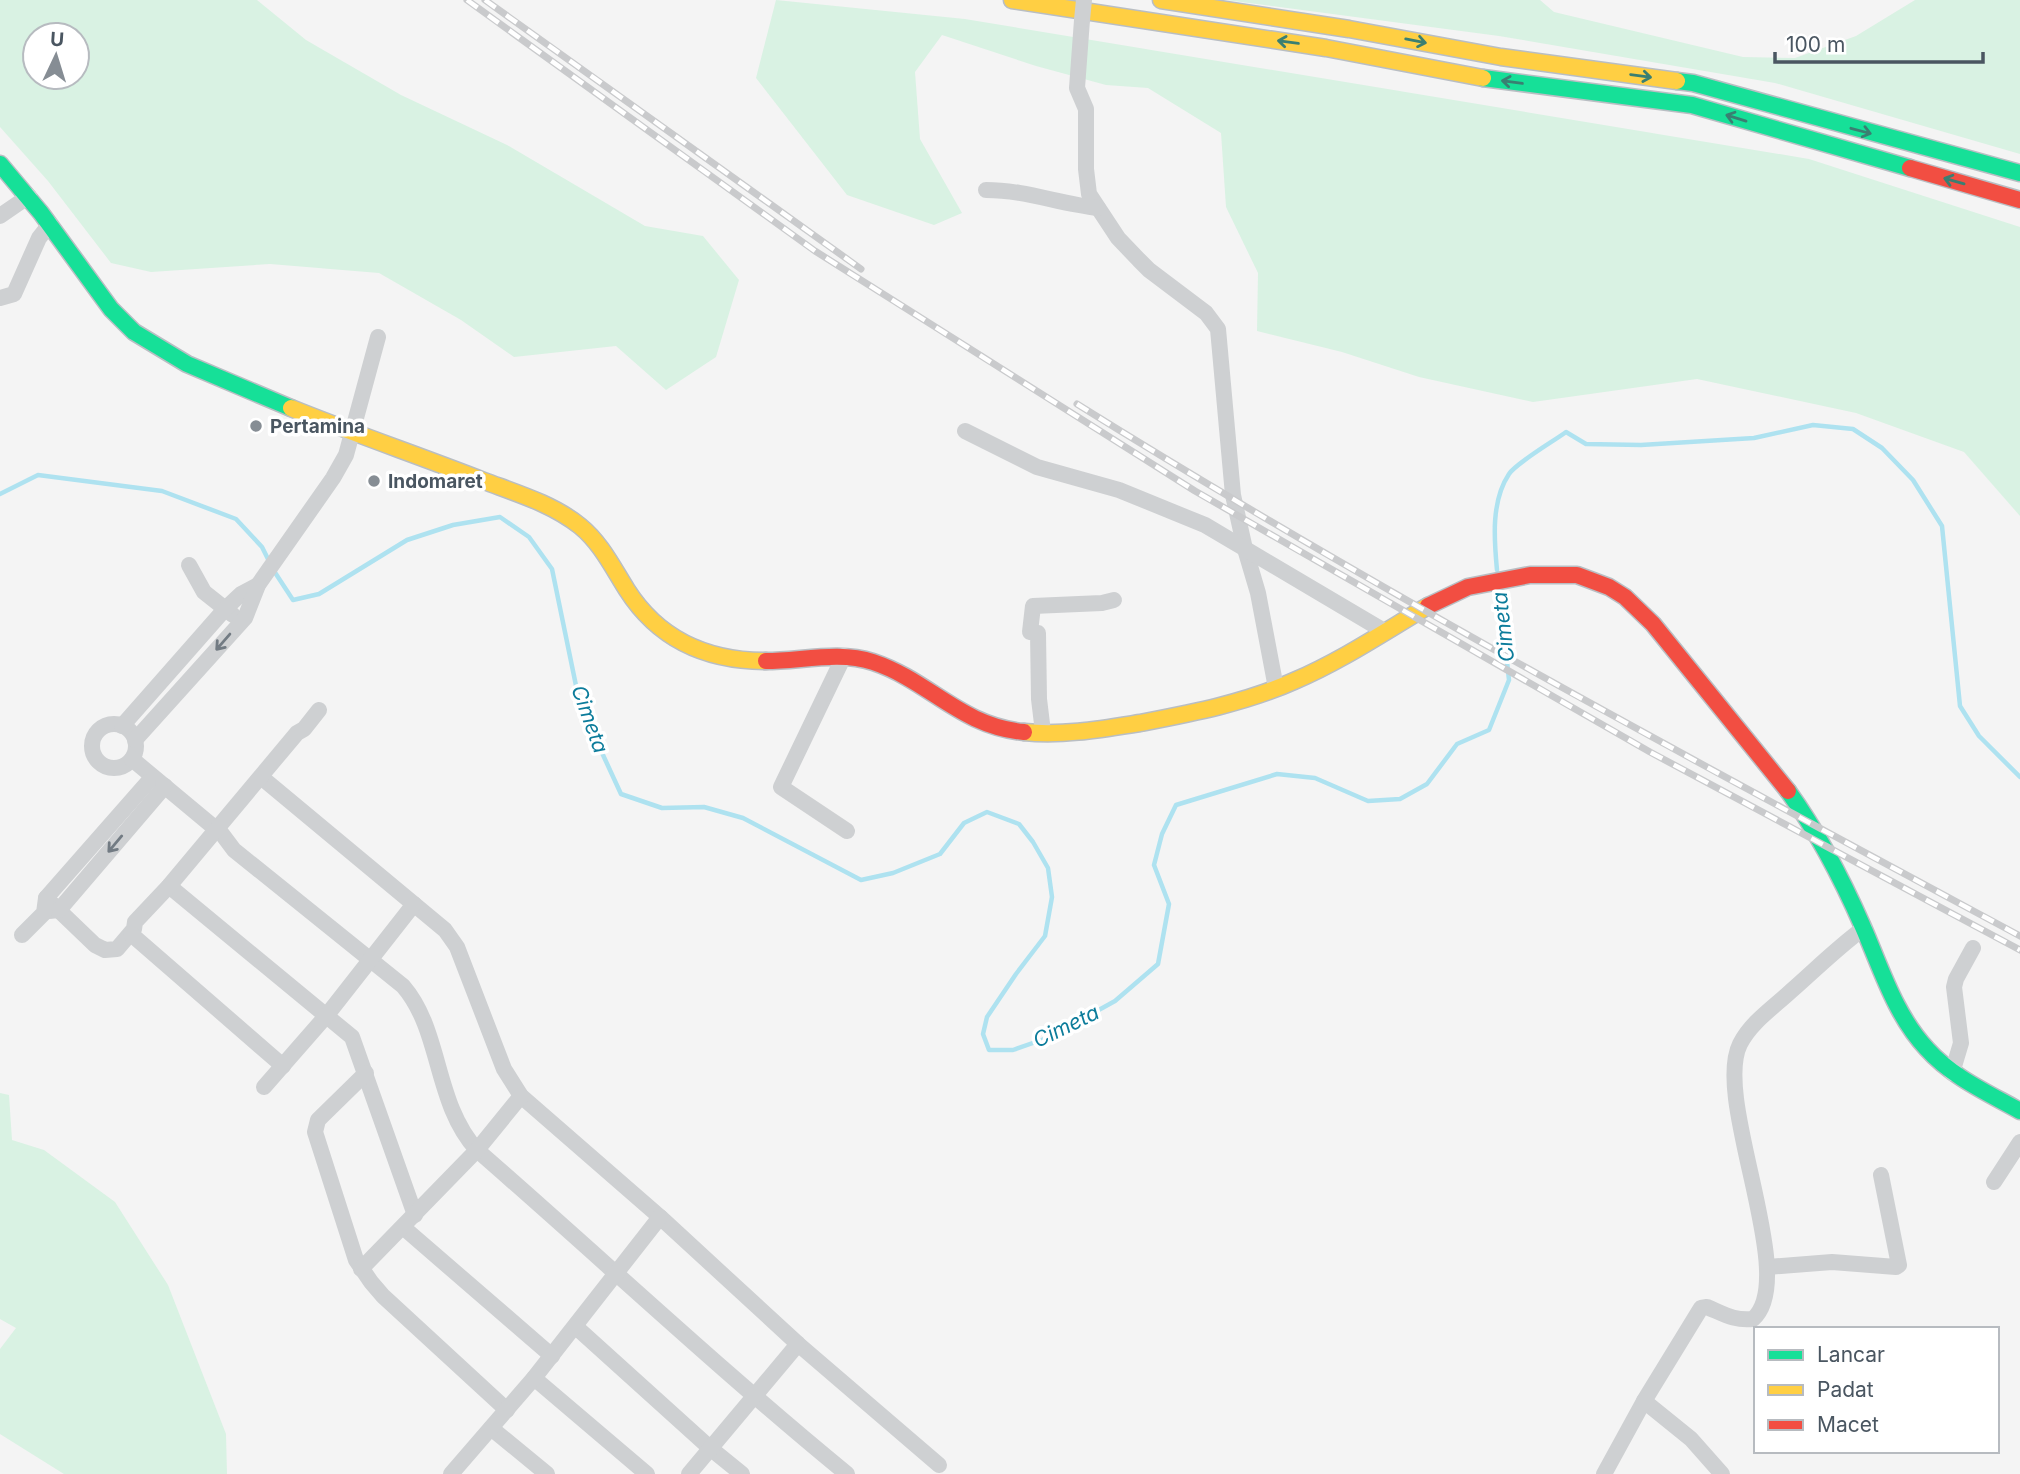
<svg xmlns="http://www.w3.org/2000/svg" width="2020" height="1474" font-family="Inter,sans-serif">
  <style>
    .green { fill: #d9f2e3; fill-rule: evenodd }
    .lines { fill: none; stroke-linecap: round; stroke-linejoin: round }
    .stream { stroke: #aee2f0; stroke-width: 4.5 }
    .fast-casing { stroke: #b9bec3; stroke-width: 19 }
    .slow-casing { stroke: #b9bec3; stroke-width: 19 }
    .jam-casing { stroke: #b9bec3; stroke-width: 19 }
    .street { stroke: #ced0d2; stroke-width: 16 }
    .fast { stroke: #16e098; stroke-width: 16 }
    .slow { stroke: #ffcf43; stroke-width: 16 }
    .jam { stroke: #f24e42; stroke-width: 16 }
    .rail-casing { stroke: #c9cacc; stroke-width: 7 }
    .rail { stroke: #fff; stroke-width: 4.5; stroke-dasharray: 13; stroke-linecap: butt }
    .street-bridge { stroke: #ced0d2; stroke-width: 16 }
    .oneway { stroke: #3a7f72 }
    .oneway2 { stroke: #727b83 }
    .poi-dot { fill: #868d94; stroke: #fff; stroke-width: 2.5 }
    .labels { text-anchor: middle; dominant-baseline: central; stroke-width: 7; stroke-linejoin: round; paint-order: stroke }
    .poi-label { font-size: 19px; font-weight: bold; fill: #4a5661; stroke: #fff; text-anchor: start }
    .water-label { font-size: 21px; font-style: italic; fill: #0c7c9b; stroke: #fff }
  </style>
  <rect width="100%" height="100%" fill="#f4f4f4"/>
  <g class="green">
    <path d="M 0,0 L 257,0 L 306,40 L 401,95 L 507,145 L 645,226 L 703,236 L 739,280 L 716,357 L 666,390 L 616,346 L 514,357 L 461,320 L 379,273 L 270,264 L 151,272 L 111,263 L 48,181 L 0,127 ZM 77,35 L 77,77 L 35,77 L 35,35 Z"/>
    <path d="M 776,0 L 965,19 L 1809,159 L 2020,227 L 2020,516 L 1964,452 L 1856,413 L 1697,379 L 1533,402 L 1419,377 L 1342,352 L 1257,331 L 1258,273 L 1226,207 L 1221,133 L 1148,88 L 1106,85 L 1036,66 L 942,35 L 915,72 L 920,139 L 962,213 L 934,225 L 847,195 L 756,78 Z"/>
    <path d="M 1226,0 L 1540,0 L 1554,12 L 1743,57 L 1795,58 L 1856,36 L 1915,0 L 2020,0 L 2020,154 L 1775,83 L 1499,36 Z"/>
    <path d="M 0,1093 L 9,1095 L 12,1140 L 44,1150 L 115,1202 L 168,1285 L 226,1434 L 227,1474 L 64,1474 L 0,1434 L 0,1349 L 16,1328 L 0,1319 Z"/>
  </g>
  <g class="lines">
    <g class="stream">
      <path d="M 0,494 L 38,475 L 162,491 L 236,519 L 262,547 L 270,563"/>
      <path d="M 1497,570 C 1494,539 1491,501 1509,474 C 1516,463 1554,441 1566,432 L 1586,444 L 1641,445 L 1754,438 L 1813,425 L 1853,429 L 1882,448 L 1913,480 L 1942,526 L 1960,706 L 1979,736 L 2020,777"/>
      <path d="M 274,571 L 293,600 L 319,594 L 407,540 L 453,525 L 500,517 L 529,537 L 552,569 L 580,705 L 621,794 L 662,808 L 704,807 L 743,818 L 861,880 L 893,873 L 940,854 L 964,823 L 987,812 L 1019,824 L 1033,842 L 1048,868 L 1052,897 L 1045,936 L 1016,974 L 987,1017 L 983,1034 L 989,1050 L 1013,1050 L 1050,1037 L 1115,1001 L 1158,964 L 1169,904 L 1154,865 L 1162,834 L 1176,805 L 1277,774 L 1315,778 L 1368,801 L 1400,799 L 1427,784 L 1457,744 L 1489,730 L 1509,680 L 1499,589"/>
    </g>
    <g class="fast-casing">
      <g id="fast">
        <path d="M 1483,78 L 1692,105 L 1910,168"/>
        <path d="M 1677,81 L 1693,83 L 2020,173"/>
        <path d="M 0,164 L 41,213 L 111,309 L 134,332 L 187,364 L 291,408"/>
        <path d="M 1788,791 C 1819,834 1842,879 1863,927 C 1881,968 1895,1015 1927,1049 C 1952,1077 1988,1093 2020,1111"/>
      </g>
    </g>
    <g class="slow-casing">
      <g id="slow">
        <path d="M 1012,0 L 1326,48 L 1483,78"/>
        <path d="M 1161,0 L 1349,29 L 1501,57 L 1677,81"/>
        <path d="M 291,408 C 355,434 420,456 484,481 C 516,493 553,504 580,526 C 601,543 613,568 627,590 C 659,640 708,661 766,661"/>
        <path d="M 1024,732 C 1063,736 1102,729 1140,723 C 1192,713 1245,703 1294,681 C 1341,661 1384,632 1428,606"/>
      </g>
    </g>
    <g class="jam-casing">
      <g id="jam">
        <path d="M 1910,168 L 2020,200"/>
        <path d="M 1428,606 L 1468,587 L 1530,575 L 1577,575 L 1609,587 L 1625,597 L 1653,624 L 1788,791"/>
        <path d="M 766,661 C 801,661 839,651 873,662 C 930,681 960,726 1024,732"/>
      </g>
    </g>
    <g class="street">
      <path d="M 1082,20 L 1077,88 L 1086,109 L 1086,169 L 1089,194 L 1118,238 L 1139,260 L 1149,270 L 1206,313 L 1218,329 L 1233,495 L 1245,549 L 1258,593 L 1276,688"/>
      <path d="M 986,190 C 1025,190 1060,204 1098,208"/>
      <path d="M 0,216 L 29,196"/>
      <path d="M 0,298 L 14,294 L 39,238 L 50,224"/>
      <path d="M 965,431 L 1037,467 L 1119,490 L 1205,525 L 1384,631"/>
      <path d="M 189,565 L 204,592 L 233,615"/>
      <path d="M 844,656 L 781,787 L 847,831"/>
      <circle cx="114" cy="746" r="22"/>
      <path d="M 122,726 L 225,609 L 241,594 L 258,585"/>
      <path d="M 1043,732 L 1039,699 L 1038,633 L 1030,632 L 1033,606 L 1102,603 L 1114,600"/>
      <path d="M 135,740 L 245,618 L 258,585 L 333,478 L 346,455 L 378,337"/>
      <path d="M 132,759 L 222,834 L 234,850 L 403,986 C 442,1031 434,1103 477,1150 C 601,1258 720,1370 847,1474"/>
      <path d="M 261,777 L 445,930 L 457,947 L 504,1069 L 521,1096 L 660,1217 L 798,1344 L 939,1465"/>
      <path d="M 169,886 L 352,1037 L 415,1215"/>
      <path d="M 46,898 L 95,945 L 105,950 L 117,949 L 134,929 L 135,922 L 169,886 L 297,733 L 304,729 L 319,710"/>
      <path d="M 49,911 L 59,910 L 165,786"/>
      <path d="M 131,934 L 283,1066"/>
      <path d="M 22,935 L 44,913 L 46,898 L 148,782"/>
      <path d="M 366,1073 L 318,1120 L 315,1132 L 356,1260 L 371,1282 L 383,1296 L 507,1410"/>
      <path d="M 1952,1073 L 1961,1043 L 1954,987 L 1956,979 L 1973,948"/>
      <path d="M 264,1087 L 327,1015 L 414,904"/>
      <path d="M 1994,1182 L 2020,1142"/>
      <path d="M 404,1228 L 552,1356"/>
      <path d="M 1767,1267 L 1832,1262 L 1896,1267 L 1899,1265 L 1881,1175"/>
      <path d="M 361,1269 L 477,1150 L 521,1096"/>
      <path d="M 576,1327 L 710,1448 L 742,1474"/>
      <path d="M 534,1378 L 647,1474"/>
      <path d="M 1644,1401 L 1691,1439 L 1722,1474"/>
      <path d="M 491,1428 L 547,1474"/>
      <path d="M 451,1474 L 534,1378 L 660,1217"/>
      <path d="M 689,1474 L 798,1344"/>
      <path d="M 1604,1474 L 1644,1401 L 1701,1308 L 1707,1307 C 1724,1314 1734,1321 1753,1319 C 1800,1278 1712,1100 1740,1044 C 1751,1022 1774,1007 1791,991 C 1815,970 1838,947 1864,928"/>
    </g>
    <use href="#fast" class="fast"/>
    <use href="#slow" class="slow"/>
    <use href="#jam" class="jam"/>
    <g class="rail-casing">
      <g id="rail">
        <path d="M 467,0 L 815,251 L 1195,491 L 1650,752 L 2020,950"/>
        <path d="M 485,0 L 861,269"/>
        <path d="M 1077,404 C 1383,595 1702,765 2020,936"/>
      </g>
    </g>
    <use href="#rail" class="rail"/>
    <path class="street-bridge" d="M 1082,20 L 1084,0"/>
  </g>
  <defs><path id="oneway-shaft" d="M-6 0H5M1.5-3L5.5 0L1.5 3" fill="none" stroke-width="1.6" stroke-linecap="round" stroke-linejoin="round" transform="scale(1.75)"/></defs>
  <g class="oneway">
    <use href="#oneway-shaft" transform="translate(1416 41) rotate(11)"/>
    <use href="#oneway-shaft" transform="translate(1288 42) rotate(-172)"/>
    <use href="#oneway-shaft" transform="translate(1641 76) rotate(8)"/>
    <use href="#oneway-shaft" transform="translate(1512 82) rotate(-172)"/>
    <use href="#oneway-shaft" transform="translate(1736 118) rotate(-163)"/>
    <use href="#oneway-shaft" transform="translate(1861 131) rotate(15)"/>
    <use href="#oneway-shaft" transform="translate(1954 181) rotate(-164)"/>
  </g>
  <g class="oneway2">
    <use href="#oneway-shaft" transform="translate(223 642) rotate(131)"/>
    <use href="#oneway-shaft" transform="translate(115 844) rotate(130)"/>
  </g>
  <g class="poi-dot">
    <circle cx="256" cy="426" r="7"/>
    <circle cx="374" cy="481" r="7"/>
  </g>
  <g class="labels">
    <g class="poi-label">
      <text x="270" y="426">Pertamina</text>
      <text x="388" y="481">Indomaret</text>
    </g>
    <g class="water-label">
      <text transform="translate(1503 627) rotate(-96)">Cimeta</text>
      <text transform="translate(590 719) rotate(70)">Cimeta</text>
      <text transform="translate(1066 1026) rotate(-26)">Cimeta</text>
    </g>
  </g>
  <rect x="1754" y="1327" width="245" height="126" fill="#ffffff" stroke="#b7bbc0" stroke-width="2"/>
  <rect x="1768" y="1350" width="35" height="10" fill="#16e098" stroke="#b7bbc0" stroke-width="2"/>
  <text x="1817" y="1362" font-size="21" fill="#4a5661">Lancar</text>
  <rect x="1768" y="1385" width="35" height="10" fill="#ffcf43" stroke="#b7bbc0" stroke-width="2"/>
  <text x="1817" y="1397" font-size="21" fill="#4a5661">Padat</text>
  <rect x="1768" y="1420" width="35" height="10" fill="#f24e42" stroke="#b7bbc0" stroke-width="2"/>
  <text x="1817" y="1432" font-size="21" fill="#4a5661">Macet</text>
  <g transform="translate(56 56) rotate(4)"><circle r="33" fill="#ffffff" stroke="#b7bbc0" stroke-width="2"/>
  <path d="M0-5L12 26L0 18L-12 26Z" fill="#868d94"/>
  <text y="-10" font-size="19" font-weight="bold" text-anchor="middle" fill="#4a5661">U</text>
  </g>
  <path d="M1775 52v10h208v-10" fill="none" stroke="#4a5661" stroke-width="3.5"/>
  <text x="1786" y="52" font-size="21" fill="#4a5661" stroke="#ffffff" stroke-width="5" paint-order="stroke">100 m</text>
</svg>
